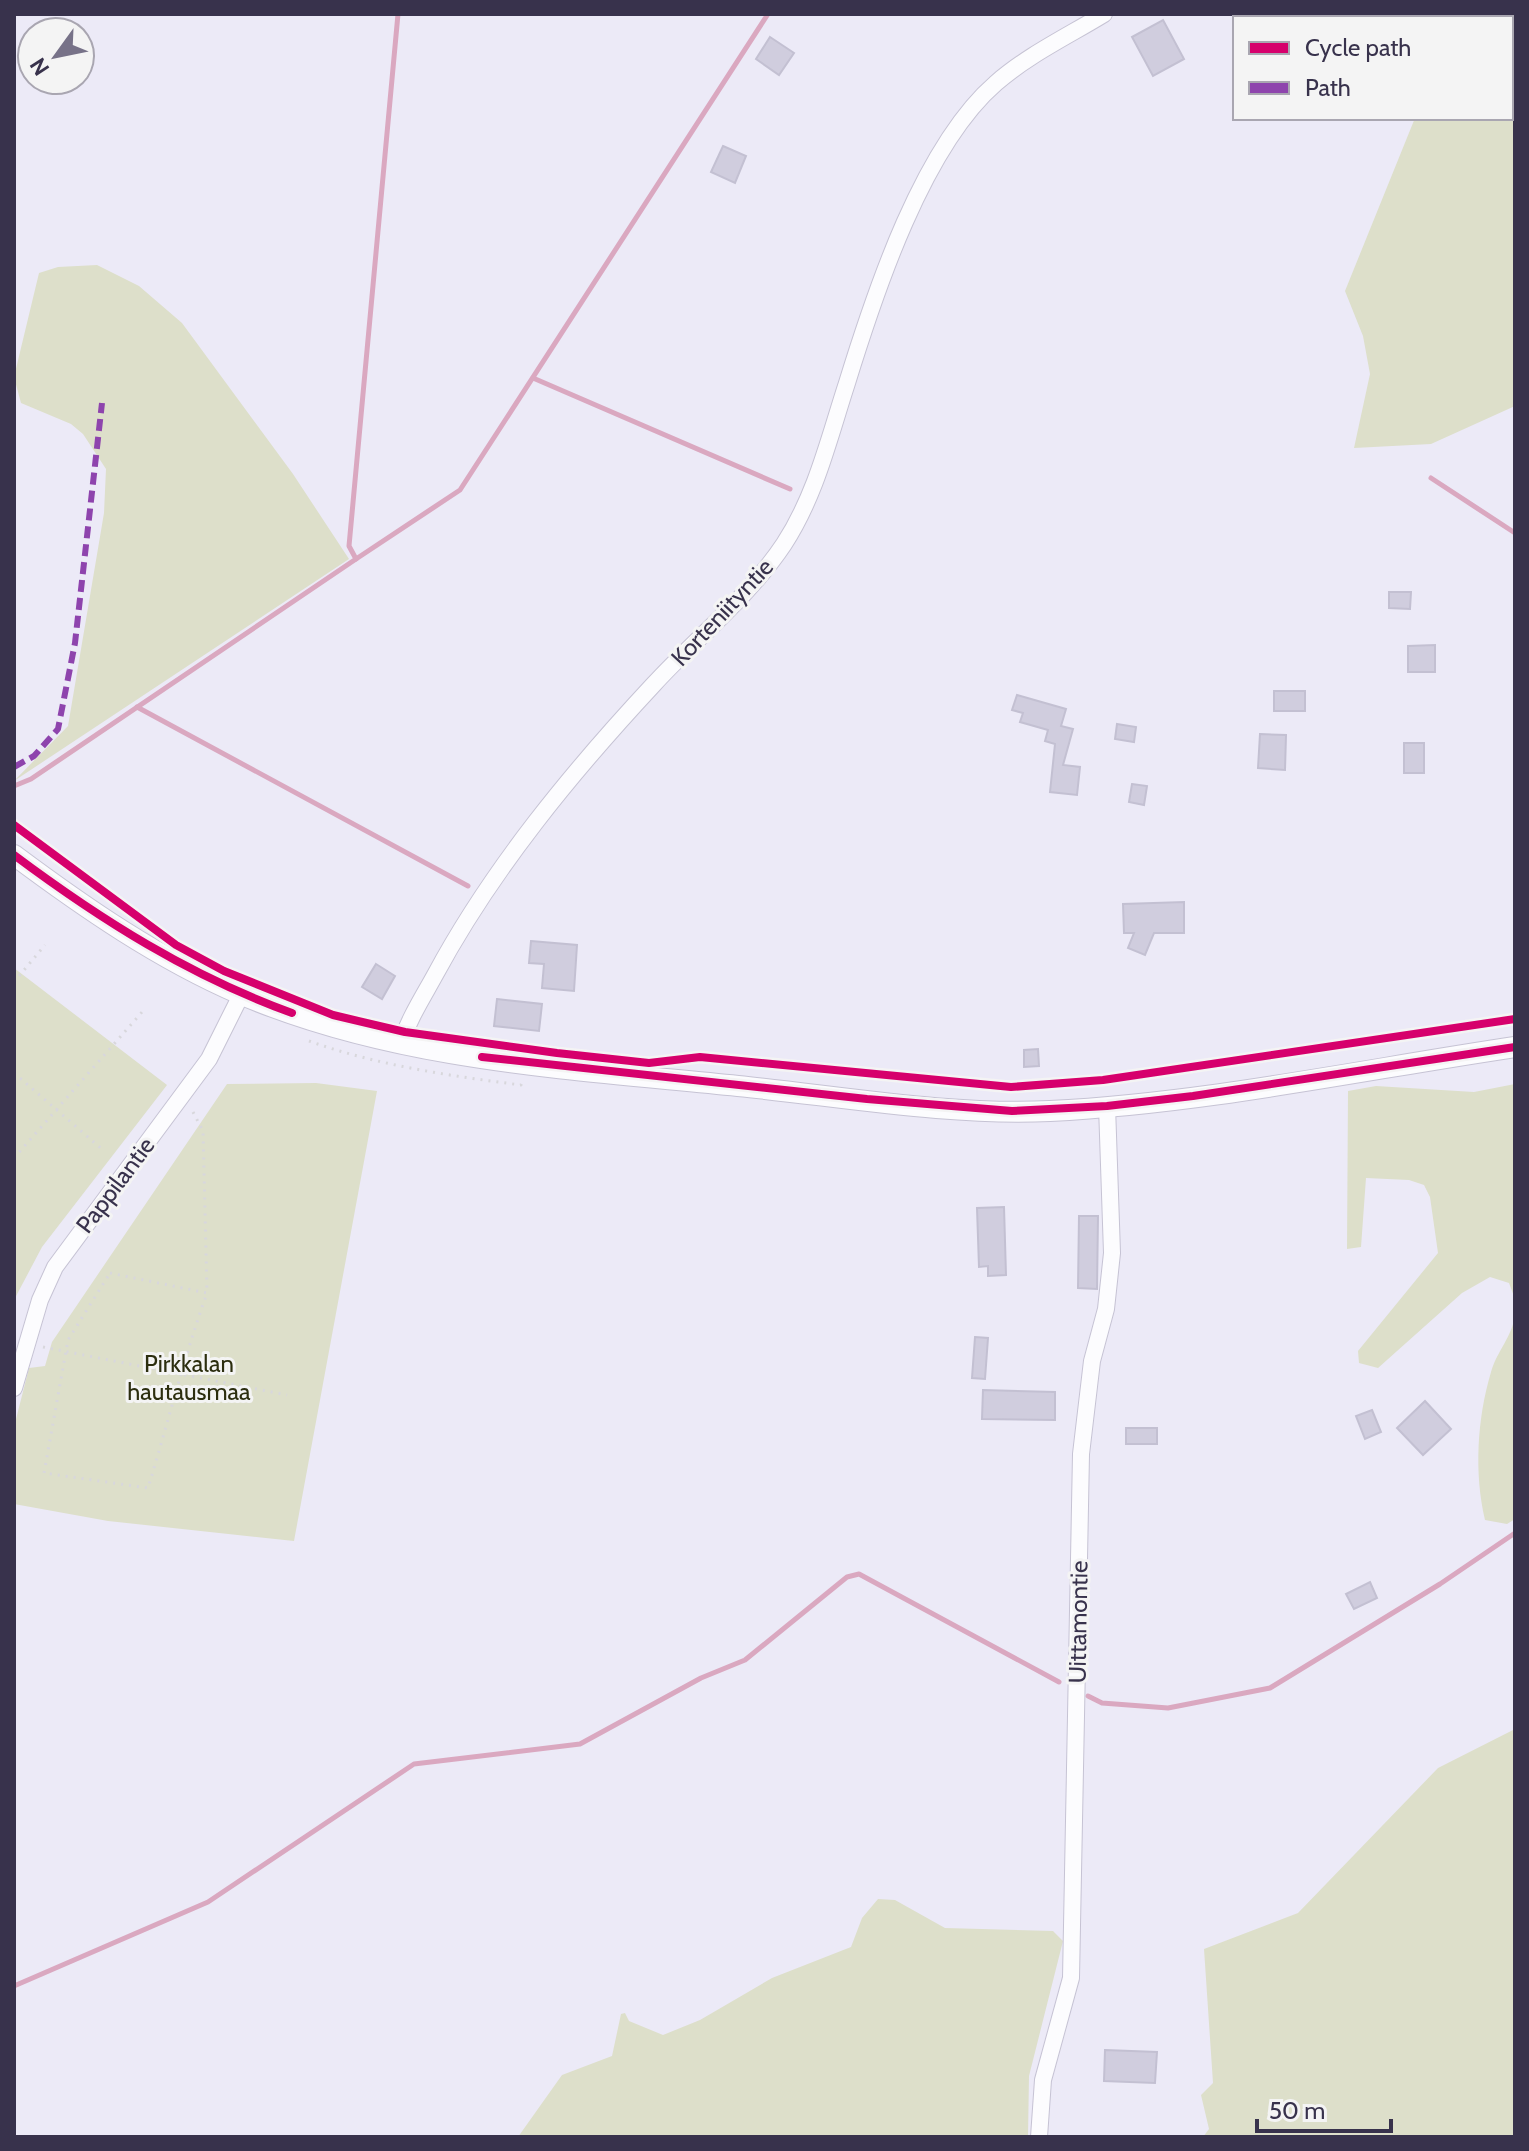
<svg xmlns="http://www.w3.org/2000/svg" width="1529" height="2151" font-family="Cabin,sans-serif">
  <style>
    .green { fill: #dddfca }
    .lines { fill: none; stroke-linecap: round; stroke-linejoin: round }
    .stream { stroke: #daa8c0; stroke-width: 5 }
    .building { fill: #d0cdde; stroke: #c3c0d2; stroke-width: 2 }
    .minor-casing { stroke: #c6c3d4; stroke-width: 18 }
    .tertiary-casing { stroke: #c6c3d4; stroke-width: 22 }
    .path { stroke: #d8d7dc; stroke-width: 3; stroke-dasharray: 2 6; stroke-linecap: butt }
    .minor { stroke: #fcfcfe; stroke-width: 16 }
    .tertiary { stroke: #fcfcfe; stroke-width: 20 }
    .quiet { stroke: #8e44ad; stroke-width: 6; stroke-dasharray: 12 6; stroke-linecap: butt }
    .cycleway-casing { stroke: #f4f4f4; stroke-width: 13 }
    .cycleway { stroke: #d6006c; stroke-width: 8 }
    .labels { text-anchor: middle; dominant-baseline: central; stroke-width: 6; stroke-linejoin: round; paint-order: stroke }
    .street-label { font-size: 24px; fill: #38324c; stroke: #f4f4f4 }
    .park-label { font-size: 24px; fill: #2c2e0f; stroke: #f4f4f4 }
  </style>
  <rect width="100%" height="100%" fill="#eceaf7"/>
  <g class="green">
    <path d="M 1288,14 L 1515,14 L 1515,406 L 1431,444 L 1354,448 L 1370,374 L 1363,336 L 1345,291 L 1415,118 L 1511,118 L 1511,18 L 1289,18 Z"/>
    <path d="M 97,265 L 139,286 L 182,323 L 293,474 L 349,559 L 14,781 L 68,726 L 104,513 L 106,469 L 83,434 L 71,424 L 21,403 L 14,377 L 39,273 L 58,267 Z"/>
    <path d="M 14,968 L 167,1085 L 42,1247 L 14,1300 Z"/>
    <path d="M 316,1083 L 377,1091 L 294,1541 L 108,1521 L 14,1504 L 14,1427 L 29,1368 L 45,1366 L 52,1342 L 227,1084 Z"/>
    <path d="M 1515,1084 L 1515,1299 L 1509,1283 L 1490,1277 L 1462,1293 L 1378,1368 L 1359,1363 L 1358,1351 L 1438,1253 L 1430,1197 L 1424,1185 L 1409,1180 L 1366,1178 L 1361,1247 L 1347,1249 L 1348,1091 L 1376,1086 L 1474,1092 Z"/>
    <path d="M 1515,1315 L 1515,1519 L 1507,1524 L 1485,1520 C 1474,1473 1477,1419 1491,1372 C 1497,1351 1512,1337 1515,1315 Z"/>
    <path d="M 1515,1729 L 1515,2137 L 1203,2137 L 1209,2129 L 1201,2095 L 1213,2083 L 1204,1949 L 1298,1913 L 1438,1768 Z"/>
    <path d="M 878,1899 L 895,1900 L 945,1928 L 1053,1931 L 1063,1941 L 1029,2076 L 1028,2137 L 518,2137 L 562,2075 L 612,2056 L 621,2014 L 625,2013 L 629,2021 L 663,2035 L 700,2020 L 772,1978 L 851,1947 L 862,1918 Z"/>
  </g>
  <g class="lines">
    <g class="stream">
      <path d="M 533,378 L 790,489"/>
      <path d="M 1431,478 L 1515,533"/>
      <path d="M 356,559 L 460,490 L 768,14"/>
      <path d="M 137,707 L 468,886"/>
      <path d="M 14,786 L 31,779 L 356,559 L 349,546 L 398,14"/>
      <path d="M 1088,1696 L 1102,1703 L 1168,1708 L 1270,1688 L 1440,1584 L 1515,1533"/>
      <path d="M 14,1986 L 208,1902 L 414,1764 L 580,1744 L 701,1678 L 745,1660 L 847,1577 L 859,1574 L 1059,1682"/>
    </g>
  </g>
  <g class="building">
    <path d="M 1163,20 L 1184,59 L 1153,76 L 1132,37 Z"/>
    <path d="M 770,37 L 794,53 L 779,75 L 756,59 Z"/>
    <path d="M 723,146 L 746,156 L 735,183 L 711,172 Z"/>
    <path d="M 1389,592 L 1411,592 L 1410,609 L 1389,608 Z"/>
    <path d="M 1435,645 L 1435,672 L 1408,672 L 1408,646 Z"/>
    <rect x="1274" y="691" width="31" height="20"/>
    <path d="M 1017,695 L 1066,709 L 1061,726 L 1073,729 L 1063,765 L 1080,767 L 1077,795 L 1050,792 L 1055,744 L 1045,741 L 1048,730 L 1020,722 L 1023,713 L 1012,710 Z"/>
    <path d="M 1117,724 L 1136,727 L 1134,742 L 1115,739 Z"/>
    <path d="M 1260,734 L 1286,735 L 1285,770 L 1258,768 Z"/>
    <rect x="1404" y="743" width="20" height="30"/>
    <path d="M 1132,784 L 1147,786 L 1144,805 L 1129,802 Z"/>
    <path d="M 1184,902 L 1184,933 L 1154,933 L 1145,955 L 1128,948 L 1134,933 L 1124,933 L 1123,904 Z"/>
    <path d="M 531,941 L 577,945 L 574,991 L 542,988 L 544,964 L 529,963 Z"/>
    <path d="M 376,964 L 395,976 L 382,999 L 362,987 Z"/>
    <path d="M 497,999 L 542,1004 L 539,1031 L 494,1026 Z"/>
    <path d="M 1038,1049 L 1039,1066 L 1024,1067 L 1024,1050 Z"/>
    <path d="M 1004,1207 L 1006,1275 L 988,1276 L 988,1266 L 979,1267 L 977,1208 Z"/>
    <path d="M 1079,1216 L 1098,1216 L 1097,1289 L 1078,1288 Z"/>
    <path d="M 975,1337 L 988,1338 L 985,1379 L 972,1378 Z"/>
    <path d="M 983,1390 L 1055,1392 L 1055,1420 L 982,1419 Z"/>
    <path d="M 1425,1401 L 1451,1429 L 1423,1455 L 1397,1428 Z"/>
    <path d="M 1372,1410 L 1381,1432 L 1365,1439 L 1356,1416 Z"/>
    <rect x="1126" y="1428" width="31" height="16"/>
    <path d="M 1370,1582 L 1377,1598 L 1354,1609 L 1346,1594 Z"/>
    <path d="M 1105,2050 L 1157,2052 L 1155,2083 L 1104,2081 Z"/>
  </g>
  <g class="lines">
    <g class="minor-casing">
      <g id="minor">
        <path d="M 401,1044 C 408,1020 423,997 435,975 C 492,869 572,772 654,684 C 697,637 748,598 784,544 C 816,495 829,438 847,383 C 875,292 923,146 996,83 C 1028,55 1068,36 1104,14"/>
        <path d="M 14,1388 L 40,1300 L 55,1267 L 209,1059 L 241,995"/>
        <path d="M 1039,2137 L 1043,2080 L 1071,1978 L 1081,1454 L 1092,1361 L 1106,1309 L 1112,1253 L 1107,1106"/>
      </g>
    </g>
    <g class="tertiary-casing">
      <path id="tertiary" d="M 14,855 C 85,908 159,959 240,994 C 397,1061 571,1069 738,1086 C 838,1096 951,1116 1050,1111 C 1206,1103 1361,1070 1515,1047"/>
    </g>
    <g class="path">
      <path d="M 14,982 L 45,945"/>
      <path d="M 309,1041 C 376,1065 450,1076 521,1085 L 522,1082"/>
      <path d="M 14,1073 L 103,1150"/>
      <path d="M 193,1112 L 203,1131 L 207,1293"/>
      <path d="M 14,1158 L 142,1012"/>
      <path d="M 110,1273 L 207,1293 C 184,1357 168,1423 148,1488 L 44,1473 L 68,1340 Z"/>
      <path d="M 43,1347 L 287,1395"/>
    </g>
    <use href="#minor" class="minor"/>
    <use href="#tertiary" class="tertiary"/>
    <path class="quiet" d="M 14,767 L 34,756 L 58,729 L 75,643 L 102,403"/>
    <g class="cycleway-casing">
      <g id="cycleway">
        <path d="M 14,825 L 176,945 L 224,971 L 333,1015 L 405,1032 L 557,1053 L 649,1063 L 700,1057 L 1011,1087 L 1103,1080 L 1515,1019"/>
        <path d="M 14,855 C 101,920 190,976 292,1013"/>
        <path d="M 482,1057 L 867,1099 L 1012,1111 L 1107,1106 L 1193,1096 L 1515,1047"/>
      </g>
    </g>
    <use href="#cycleway" class="cycleway"/>
  </g>
  <g class="labels">
    <g class="street-label">
      <text transform="translate(722 612) rotate(-47)">Korteniityntie</text>
      <text transform="translate(115 1185) rotate(-53)">Pappilantie</text>
      <text transform="translate(1078 1622) rotate(-89)">Uittamontie</text>
    </g>
    <g class="park-label">
      <text x="189" y="1363">Pirkkalan<tspan x="189" dy="28">hautausmaa</tspan></text>
    </g>
  </g>
  <rect width="1529" height="2151" fill="none" stroke="#38324c" stroke-width="32"/>
  <rect x="1233" y="16" width="280" height="104" fill="#f4f4f4" stroke="#a9a6b1" stroke-width="2"/>
  <rect x="1249" y="42" width="40" height="12" fill="#d6006c" stroke="#a9a6b1" stroke-width="2"/>
  <text x="1305" y="56" font-size="24" fill="#38324c">Cycle path</text>
  <rect x="1249" y="82" width="40" height="12" fill="#8e44ad" stroke="#a9a6b1" stroke-width="2"/>
  <text x="1305" y="96" font-size="24" fill="#38324c">Path</text>
  <g transform="translate(56 56) rotate(237)"><circle r="38" fill="#f4f4f4" stroke="#a9a6b1" stroke-width="2"/>
  <path d="M0-6L14 30L0 20L-14 30Z" fill="#777288"/>
  <text y="-12" font-size="22" font-weight="bold" text-anchor="middle" fill="#38324c">N</text>
  </g>
  <path d="M1257 2119v12h134v-12" fill="none" stroke="#38324c" stroke-width="4"/>
  <text x="1269" y="2119" font-size="24" fill="#38324c" stroke="#f4f4f4" stroke-width="6" paint-order="stroke">50 m</text>
</svg>
